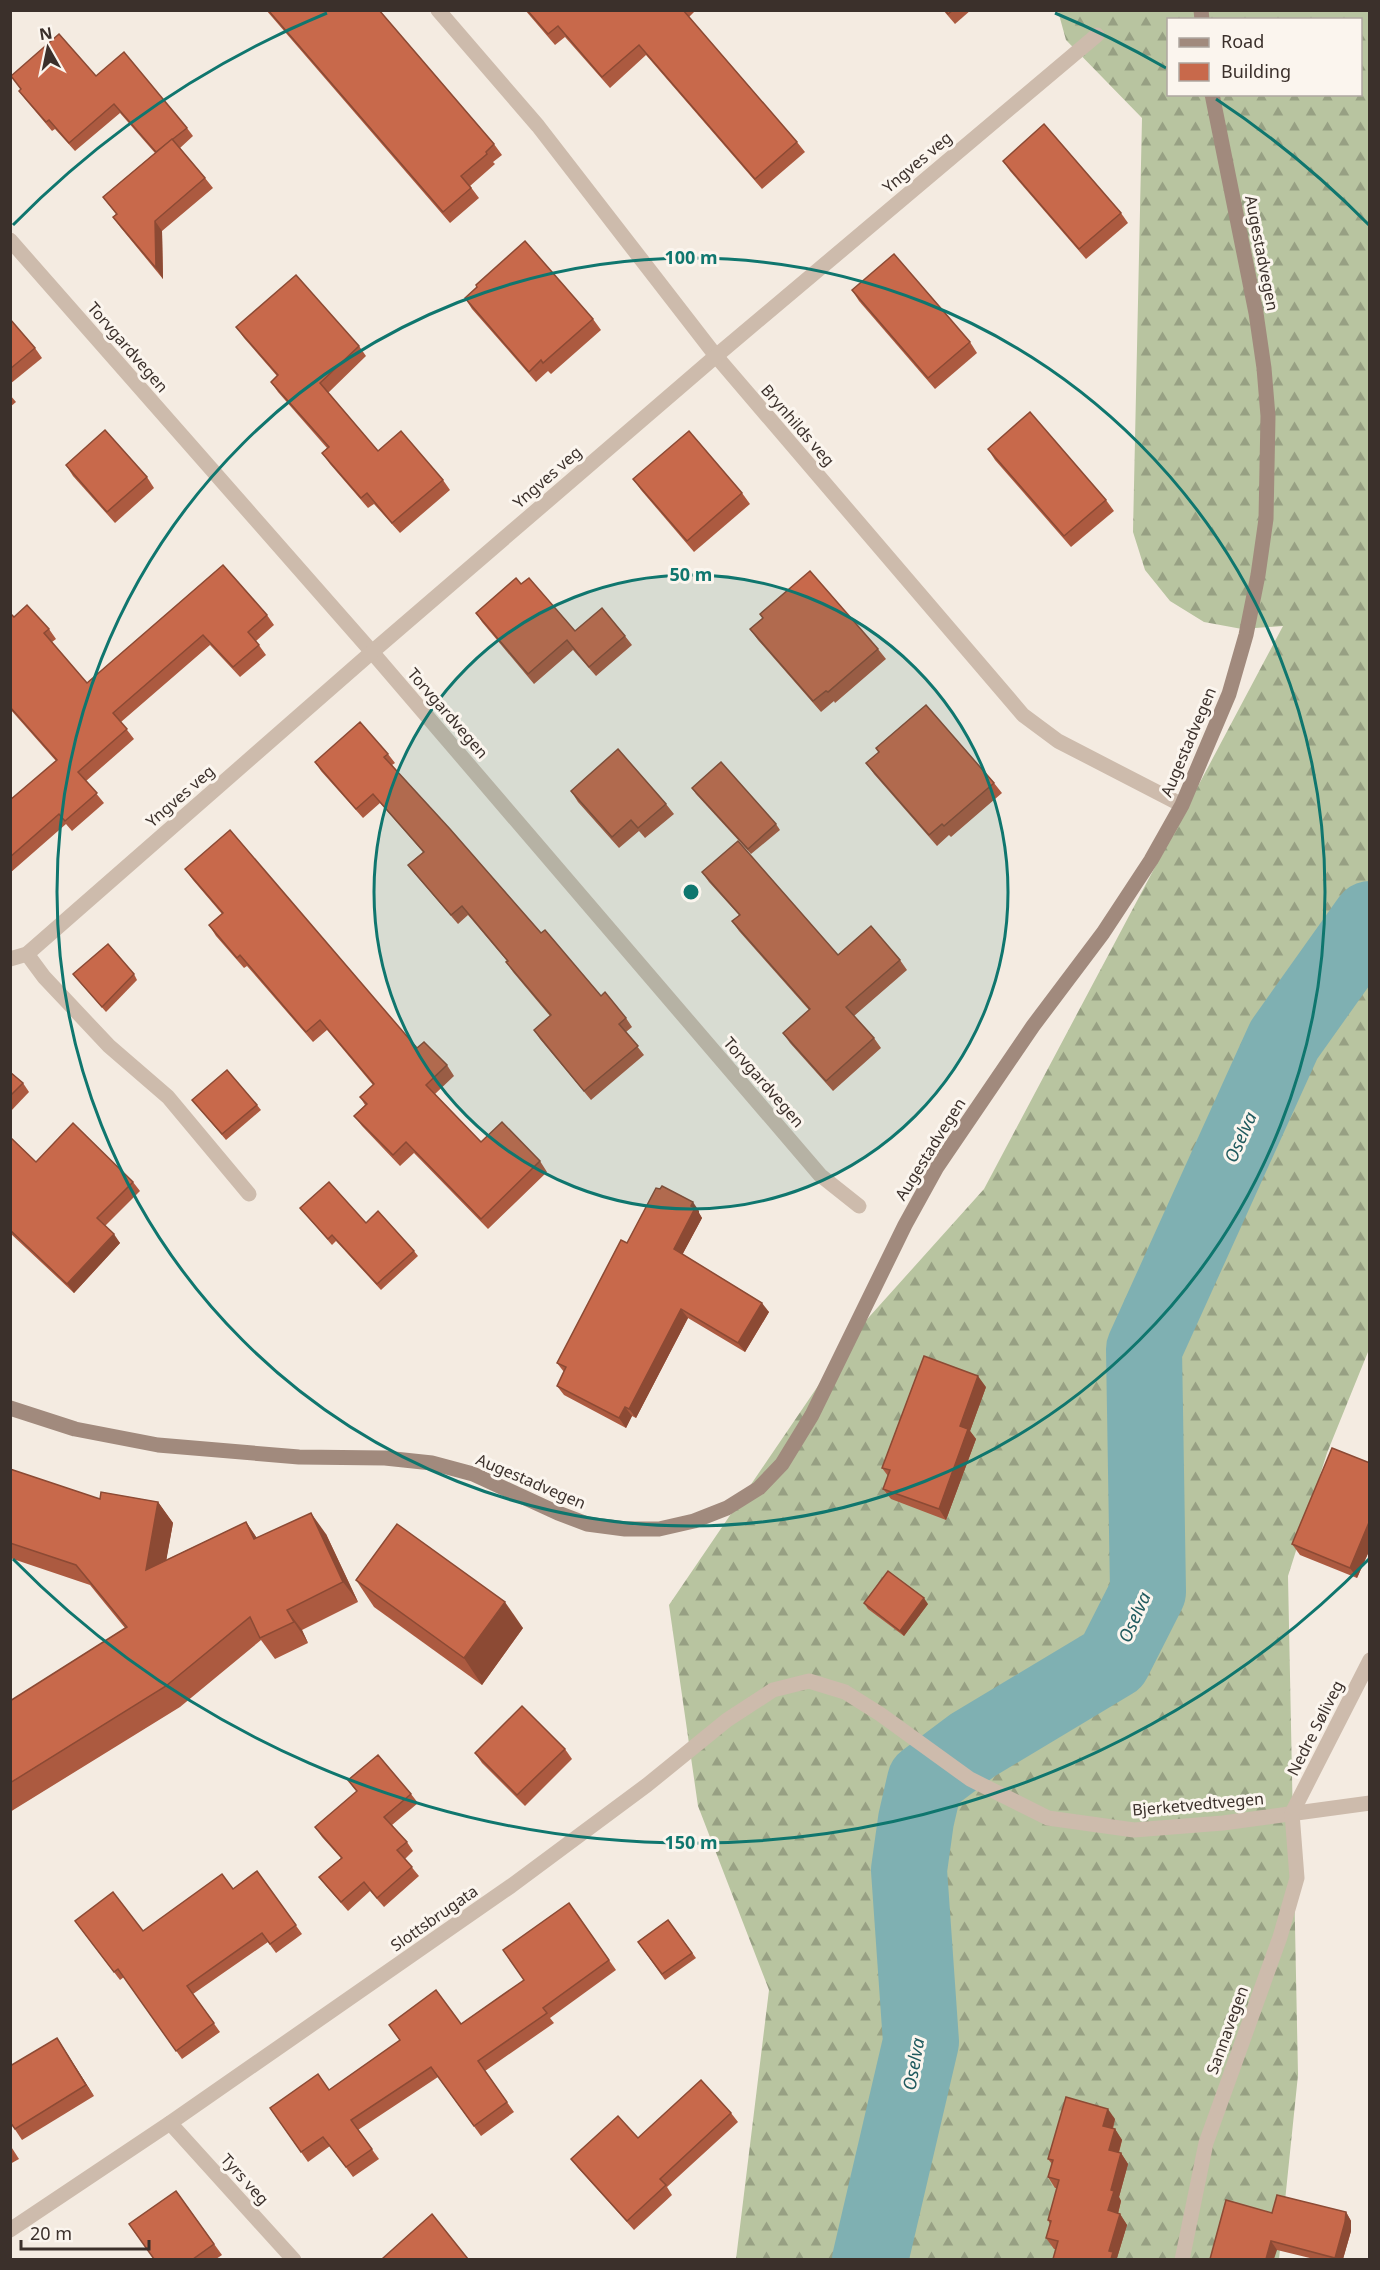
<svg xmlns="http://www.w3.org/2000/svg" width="1380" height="2270" font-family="'Noto Sans',sans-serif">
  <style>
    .forest { fill: url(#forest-firs); fill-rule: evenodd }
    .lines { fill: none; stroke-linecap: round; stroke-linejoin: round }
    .river { stroke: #7fb0b2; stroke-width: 76 }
    .street { stroke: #cdbbac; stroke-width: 15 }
    .secondary { stroke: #a18a7d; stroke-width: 15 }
    .wall { fill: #ac5a40 }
    .shaded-wall { fill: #8c4a34 }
    .building { fill: #c8694b; stroke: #8c4a34; stroke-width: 1.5 }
    .ring { fill: none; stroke: #0f766e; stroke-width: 3 }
    .labels { text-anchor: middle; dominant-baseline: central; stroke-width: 6; stroke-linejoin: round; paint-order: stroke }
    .street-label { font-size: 16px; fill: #3b302b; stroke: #fbf5ee }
    .water-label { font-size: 18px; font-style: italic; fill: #1f5a5e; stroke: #fbf5ee }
    .centre { fill: #0f766e; stroke: #fbf5ee; stroke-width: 3 }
    .ring-label { font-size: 18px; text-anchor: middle; font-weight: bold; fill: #0f766e; stroke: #fbf5ee; stroke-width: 6; stroke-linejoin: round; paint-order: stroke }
  </style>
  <defs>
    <pattern id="forest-firs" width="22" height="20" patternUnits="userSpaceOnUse" patternTransform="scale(1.5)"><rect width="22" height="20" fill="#b8c4a0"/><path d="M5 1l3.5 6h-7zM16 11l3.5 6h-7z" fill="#97a083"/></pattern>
  </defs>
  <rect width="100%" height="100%" fill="#f4ebe1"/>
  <path class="forest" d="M 1058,11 L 1369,11 L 1370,1347 L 1327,1453 L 1288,1576 L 1298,2075 L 1279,2259 L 736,2259 L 769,1990 L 698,1806 L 669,1605 L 852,1336 L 984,1189 L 1283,626 L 1242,629 L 1204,622 L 1170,601 L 1145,570 L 1133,532 L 1142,118 L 1066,40 ZM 1168,20 L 1360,20 L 1360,94 L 1168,94 Z"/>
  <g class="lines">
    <path class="river" d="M 870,2260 L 921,2042 L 909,1870 L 916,1820 L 925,1781 L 973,1745 L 1113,1661 L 1148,1592 L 1144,1349 L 1284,1040 L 1370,919"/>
    <g class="street">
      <path d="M 438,10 L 538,126 L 716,356 L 1023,715 L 1058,741 L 1182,805"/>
      <path d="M 10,240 L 372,652 L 820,1175 L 859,1206"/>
      <path d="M 27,954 L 44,977 L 109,1046 L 168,1097 L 249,1194"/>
      <path d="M 10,959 L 27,954 L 372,652 L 716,356 L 1097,35"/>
      <path d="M 170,2123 L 294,2260"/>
      <path d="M 10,2230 L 170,2123 L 511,1886 L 647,1785 L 727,1720 L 773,1690 L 809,1681 L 845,1692 L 880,1714 L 970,1779 L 1048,1818 L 1134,1830 L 1223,1823 L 1370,1803"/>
      <path d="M 1182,2260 L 1206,2143 L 1280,1937 L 1297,1878 L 1292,1813 L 1370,1660"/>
    </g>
    <g class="secondary">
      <path d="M 1201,10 L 1202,20"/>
      <path d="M 10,1408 L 75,1429 L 158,1445 L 299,1457 L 385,1458 L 432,1463 L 473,1474 L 558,1513 L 587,1524 L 625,1529 L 659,1529 L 694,1521 L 727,1508 L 759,1488 L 782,1464 L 812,1415 L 905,1225 L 937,1167 L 1033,1026 L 1103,933 L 1151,860 L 1182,805 L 1229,694 L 1246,635 L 1258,575 L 1266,519 L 1268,416 L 1264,368 L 1256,313 L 1212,94"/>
    </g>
  </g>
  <g class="wall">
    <path d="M 266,10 L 379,10 L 494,144 L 502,155 L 493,162 L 495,164 L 470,186 L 479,198 L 450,223 Z"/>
    <path d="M 525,10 L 696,10 L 689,17 L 797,142 L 805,152 L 762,189 L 646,55 L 610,88 L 565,37 L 555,45 Z"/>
    <path d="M 943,10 L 971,10 L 955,24 Z"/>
    <path d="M 11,76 L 96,76 L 187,128 L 193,136 L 180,148 L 205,178 L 213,188 L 162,231 L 163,279 L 121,228 L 113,217 L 116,214 L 103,197 L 155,153 L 120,113 L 75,151 L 55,129 L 52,131 L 25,99 L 19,91 L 21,89 Z"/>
    <path d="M 1003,161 L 1121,213 L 1128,223 L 1086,259 L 1010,171 Z"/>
    <path d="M 852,290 L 970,342 L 977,353 L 935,389 L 859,301 Z"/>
    <path d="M 465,298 L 593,319 L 601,330 L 551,374 L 548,371 L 536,382 L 472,309 Z"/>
    <path d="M 10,319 L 35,348 L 42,358 L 10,384 Z"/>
    <path d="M 236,327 L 359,346 L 366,356 L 328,393 L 378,451 L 443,480 L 450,490 L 400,533 L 374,504 L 368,508 L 330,464 L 322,453 L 327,448 L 278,392 L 271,382 L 277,376 L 244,338 Z"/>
    <path d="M 10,395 L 16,402 L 10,407 Z"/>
    <path d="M 988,449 L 1106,500 L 1114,511 L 1071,547 L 995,460 Z"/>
    <path d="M 66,465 L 147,477 L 154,488 L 115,523 L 73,476 Z"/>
    <path d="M 633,479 L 742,493 L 750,504 L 694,552 L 641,490 Z"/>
    <path d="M 223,565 L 267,615 L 274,625 L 256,641 L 266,655 L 240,677 L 210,645 L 121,722 L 134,739 L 86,781 L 104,803 L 72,831 L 66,824 L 10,873 L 10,800 L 56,761 L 10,709 L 10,613 L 14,617 L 49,629 L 56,639 L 52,642 L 87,683 Z"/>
    <path d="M 521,584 L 575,631 L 625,636 L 632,645 L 596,676 L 573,650 L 534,684 L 482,622 L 476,613 Z"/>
    <path d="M 750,629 L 878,649 L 886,659 L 835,703 L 834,701 L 821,712 L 758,640 Z"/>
    <path d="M 388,754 L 395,763 L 392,765 L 541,933 L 601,996 L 626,1018 L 632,1027 L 626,1032 L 644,1055 L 591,1100 L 540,1039 L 534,1030 L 550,1016 L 513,972 L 506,962 L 507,961 L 468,915 L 458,924 L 415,874 L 408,865 L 423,852 L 380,803 L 363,818 L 321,771 L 315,762 Z"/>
    <path d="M 866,763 L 994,783 L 1002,793 L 951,837 L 949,835 L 937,846 L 874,774 Z"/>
    <path d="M 692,788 L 776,824 L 780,830 L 751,854 L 696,794 Z"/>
    <path d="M 571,791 L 666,804 L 674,814 L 645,838 L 639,831 L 619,848 L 578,802 Z"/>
    <path d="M 185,869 L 417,1048 L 447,1065 L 454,1076 L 435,1094 L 481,1142 L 540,1161 L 547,1172 L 488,1229 L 414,1153 L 400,1166 L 362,1126 L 354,1116 L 365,1105 L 360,1097 L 373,1085 L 327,1030 L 313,1042 L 247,966 L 244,968 L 216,936 L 209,925 L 222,914 L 193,880 Z"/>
    <path d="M 702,872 L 838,955 L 900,960 L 907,970 L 854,1016 L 874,1038 L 881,1048 L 833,1091 L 790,1043 L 783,1033 L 809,1010 L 739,931 L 732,921 L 739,915 L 709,882 Z"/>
    <path d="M 73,974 L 134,974 L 137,980 L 106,1012 Z"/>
    <path d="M 10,1072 L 23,1083 L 29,1092 L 10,1112 Z"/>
    <path d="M 192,1100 L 257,1105 L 261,1110 L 226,1140 Z"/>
    <path d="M 10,1137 L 36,1162 L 133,1182 L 140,1191 L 105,1226 L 120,1243 L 74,1293 L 10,1233 Z"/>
    <path d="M 300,1208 L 366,1223 L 414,1251 L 418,1256 L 381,1290 L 336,1241 L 332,1245 Z"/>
    <path d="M 699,1211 L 699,1213 L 702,1218 L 682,1255 L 769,1312 L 745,1352 L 688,1318 L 636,1418 L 632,1416 L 626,1428 L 564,1395 L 557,1386 L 564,1372 L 557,1363 L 627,1243 Z"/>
    <path d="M 986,1387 L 970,1431 L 976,1439 L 946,1520 L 891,1499 L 883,1489 L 888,1476 L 882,1468 Z"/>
    <path d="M 1370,1463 L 1370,1549 L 1357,1578 L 1300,1555 L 1292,1544 Z"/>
    <path d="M 10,1469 L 100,1499 L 158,1502 L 173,1523 L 166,1560 L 246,1522 L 257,1538 L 326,1534 L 358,1602 L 302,1630 L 308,1643 L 275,1659 L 261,1640 L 180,1707 L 10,1812 L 10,1701 L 125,1628 L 90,1585 L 10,1558 Z"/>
    <path d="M 356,1580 L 523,1628 L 482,1685 L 374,1607 Z"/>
    <path d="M 864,1603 L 928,1604 L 904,1636 L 868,1609 Z"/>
    <path d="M 565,1749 L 572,1759 L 525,1806 L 482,1763 L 475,1753 Z"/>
    <path d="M 348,1780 L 411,1794 L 418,1803 L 392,1825 L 407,1842 L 413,1851 L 405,1859 L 419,1876 L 384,1907 L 370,1891 L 348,1911 L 326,1886 L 319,1877 L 341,1858 L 322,1837 L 315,1827 L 357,1792 Z"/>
    <path d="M 257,1871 L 302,1934 L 276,1953 L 268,1942 L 193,1994 L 220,2032 L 182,2059 L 124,1977 L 120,1980 L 75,1921 L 143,1931 L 233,1889 Z"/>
    <path d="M 569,1903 L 616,1970 L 550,2018 L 554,2023 L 485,2071 L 514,2112 L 481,2136 L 438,2077 L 358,2130 L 379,2159 L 353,2177 L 330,2146 L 308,2162 L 270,2108 L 329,2090 L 461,2024 L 524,1980 Z"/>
    <path d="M 668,1920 L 696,1958 L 665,1980 L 638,1942 Z"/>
    <path d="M 57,2038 L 94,2096 L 22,2140 L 10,2122 Z"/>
    <path d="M 731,2113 L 738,2122 L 667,2187 L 672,2195 L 634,2230 L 578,2168 L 571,2159 Z"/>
    <path d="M 1115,2119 L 1113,2129 L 1115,2129 L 1122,2140 L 1119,2153 L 1121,2153 L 1128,2164 L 1119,2197 L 1121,2201 L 1118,2214 L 1120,2214 L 1127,2225 L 1117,2258 L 1054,2249 L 1046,2238 L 1050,2224 L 1048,2220 L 1057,2188 L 1055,2188 L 1048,2177 L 1052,2164 L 1048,2159 Z"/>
    <path d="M 10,2145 L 19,2159 L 10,2164 Z"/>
    <path d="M 176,2191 L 222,2255 L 216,2259 L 154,2259 Z"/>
    <path d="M 1346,2212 L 1351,2221 L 1351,2231 L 1343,2259 L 1314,2259 L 1277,2250 L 1210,2259 L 1272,2213 Z"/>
  </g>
  <g class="shaded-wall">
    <path d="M 155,221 L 162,231 L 163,279 L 156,268 Z"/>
    <path d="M 693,1202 L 699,1211 L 699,1213 L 702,1218 L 680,1259 L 674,1249 Z"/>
    <path d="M 114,1234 L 120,1243 L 74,1293 L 67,1284 Z"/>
    <path d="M 762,1303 L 769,1312 L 745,1352 L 738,1343 Z"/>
    <path d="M 681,1309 L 688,1318 L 636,1418 L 629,1409 Z"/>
    <path d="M 978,1376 L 986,1387 L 970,1431 L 976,1439 L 946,1520 L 939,1509 L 960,1426 Z"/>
    <path d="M 625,1407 L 632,1416 L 626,1428 L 619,1418 Z"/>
    <path d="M 158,1502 L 173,1523 L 161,1590 L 146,1570 Z"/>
    <path d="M 311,1513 L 326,1534 L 358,1602 L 343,1582 Z"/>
    <path d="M 1370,1520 L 1370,1549 L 1357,1578 L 1350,1568 Z"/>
    <path d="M 246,1522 L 260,1543 L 254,1539 Z"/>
    <path d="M 924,1598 L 928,1604 L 904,1636 L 900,1631 Z"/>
    <path d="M 505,1602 L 523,1628 L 482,1685 L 464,1658 Z"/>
    <path d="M 287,1610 L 302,1630 L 308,1643 L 294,1622 Z"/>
    <path d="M 57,2038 L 64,2049 L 94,2096 L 86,2085 Z"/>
    <path d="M 1108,2109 L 1115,2119 L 1110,2137 L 1103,2126 Z"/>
    <path d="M 1115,2129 L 1122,2140 L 1116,2161 L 1109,2150 Z"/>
    <path d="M 1121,2153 L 1128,2164 L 1119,2197 L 1121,2201 L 1116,2221 L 1108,2210 L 1111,2190 Z"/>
    <path d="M 1346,2212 L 1351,2221 L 1351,2231 L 1343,2259 L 1336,2259 L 1335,2258 Z"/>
    <path d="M 1120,2214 L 1127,2225 L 1117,2258 L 1118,2259 L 1111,2259 L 1109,2251 Z"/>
    <path d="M 1271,2241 L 1277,2250 L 1274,2259 L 1266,2259 Z"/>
  </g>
  <g class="building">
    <path d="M 268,10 L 379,10 L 494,144 L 486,152 L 487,154 L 461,176 L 471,188 L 443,212 Z"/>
    <path d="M 527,10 L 683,10 L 797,142 L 755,179 L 639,45 L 602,77 L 558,26 L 548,34 Z"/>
    <path d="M 945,10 L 953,10 L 948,14 Z"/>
    <path d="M 59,34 L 96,76 L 124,52 L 187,128 L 156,152 L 114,104 L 69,143 L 49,120 L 46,122 L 19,91 L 21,89 L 11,76 Z"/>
    <path d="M 1044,124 L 1121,213 L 1079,249 L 1003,161 Z"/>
    <path d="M 172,139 L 205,178 L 155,221 L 156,268 L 113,217 L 117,214 L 103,197 Z"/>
    <path d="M 525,241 L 593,319 L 543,363 L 541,360 L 529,372 L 465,298 L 477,287 L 476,285 Z"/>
    <path d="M 894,254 L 970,342 L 928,378 L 852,290 Z"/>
    <path d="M 296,275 L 359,346 L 320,383 L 378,451 L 401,431 L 443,480 L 392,523 L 367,493 L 361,498 L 322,453 L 329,447 L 271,382 L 278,375 L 236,327 Z"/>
    <path d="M 10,319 L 35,348 L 10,369 Z"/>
    <path d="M 1030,412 L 1106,500 L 1064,536 L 988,449 Z"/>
    <path d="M 105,430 L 147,477 L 107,512 L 66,465 Z"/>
    <path d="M 689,431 L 742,493 L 687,541 L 633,479 Z"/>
    <path d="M 223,565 L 267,615 L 248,632 L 259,645 L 233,667 L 203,635 L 113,713 L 127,729 L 78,772 L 97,793 L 65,821 L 59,814 L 10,857 L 10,800 L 57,760 L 10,707 L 10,613 L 14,617 L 27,605 L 49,629 L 44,633 L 87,683 Z"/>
    <path d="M 810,571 L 878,649 L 828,692 L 826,691 L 813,701 L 750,629 L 763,618 L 760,614 Z"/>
    <path d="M 516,578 L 521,584 L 529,578 L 575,631 L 602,608 L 625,636 L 589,667 L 567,640 L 528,674 L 476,613 Z"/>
    <path d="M 926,705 L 994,783 L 944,826 L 942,824 L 929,835 L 866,763 L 879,752 L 876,748 Z"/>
    <path d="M 360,722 L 388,754 L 384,757 L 450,829 L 541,933 L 545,930 L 601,996 L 605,992 L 626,1018 L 619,1024 L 638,1046 L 584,1091 L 534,1030 L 551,1015 L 506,962 L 508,961 L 462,906 L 451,915 L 408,865 L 424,852 L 373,794 L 356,809 L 315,762 Z"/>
    <path d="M 618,749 L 666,804 L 638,828 L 631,820 L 612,837 L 571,791 Z"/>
    <path d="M 721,762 L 776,824 L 748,849 L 692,788 Z"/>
    <path d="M 230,830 L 417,1048 L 424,1042 L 447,1065 L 426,1085 L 481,1142 L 502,1122 L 540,1161 L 481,1219 L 406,1142 L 393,1155 L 354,1116 L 367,1104 L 360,1097 L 374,1084 L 320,1020 L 306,1032 L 240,955 L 237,958 L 209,925 L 223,913 L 185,869 Z"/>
    <path d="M 738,841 L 838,955 L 871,926 L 900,960 L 846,1007 L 874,1038 L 826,1081 L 783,1033 L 810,1009 L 732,921 L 740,915 L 702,872 Z"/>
    <path d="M 108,944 L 134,974 L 102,1007 L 73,974 Z"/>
    <path d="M 227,1070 L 257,1105 L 222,1134 L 192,1100 Z"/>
    <path d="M 10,1072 L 23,1083 L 10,1096 Z"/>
    <path d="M 73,1123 L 133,1182 L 97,1218 L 114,1234 L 67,1284 L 10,1230 L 10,1137 L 36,1162 Z"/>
    <path d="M 329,1182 L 366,1223 L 378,1211 L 414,1251 L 377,1284 L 332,1235 L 328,1239 L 300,1208 Z"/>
    <path d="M 662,1186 L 693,1202 L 691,1206 L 695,1208 L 674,1249 L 762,1303 L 738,1343 L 681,1309 L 629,1409 L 625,1407 L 619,1418 L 557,1386 L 566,1367 L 557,1363 L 621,1240 L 627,1243 L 656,1188 L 660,1189 Z"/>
    <path d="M 924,1356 L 978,1376 L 960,1426 L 968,1429 L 939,1509 L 883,1489 L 890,1470 L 882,1468 Z"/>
    <path d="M 1332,1448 L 1370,1463 L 1370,1520 L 1350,1568 L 1292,1544 Z"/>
    <path d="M 10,1469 L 100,1499 L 101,1492 L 158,1502 L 146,1570 L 246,1522 L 254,1539 L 311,1513 L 343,1582 L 287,1610 L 294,1622 L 260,1638 L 250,1617 L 166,1686 L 10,1783 L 10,1701 L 127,1627 L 76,1565 L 10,1543 Z"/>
    <path d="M 397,1524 L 505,1602 L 464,1658 L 356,1580 Z"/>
    <path d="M 888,1571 L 924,1598 L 900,1631 L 864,1603 Z"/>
    <path d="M 522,1706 L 565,1749 L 517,1795 L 475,1753 Z"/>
    <path d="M 378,1755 L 411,1794 L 384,1817 L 407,1842 L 397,1850 L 412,1867 L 377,1898 L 364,1882 L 341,1902 L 319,1877 L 342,1858 L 315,1827 L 357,1791 L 348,1780 Z"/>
    <path d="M 257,1871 L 296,1925 L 270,1944 L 262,1933 L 187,1986 L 214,2023 L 176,2051 L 118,1969 L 114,1972 L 75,1921 L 113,1892 L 143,1931 L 222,1874 L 233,1889 Z"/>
    <path d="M 569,1903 L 609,1960 L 543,2008 L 547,2013 L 478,2061 L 507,2102 L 474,2126 L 431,2067 L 351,2120 L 372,2149 L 346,2167 L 323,2137 L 301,2152 L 270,2108 L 318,2074 L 329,2090 L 400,2040 L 389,2025 L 436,1990 L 461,2024 L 524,1980 L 503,1950 Z"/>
    <path d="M 668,1920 L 692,1953 L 662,1974 L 638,1942 Z"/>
    <path d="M 57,2038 L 86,2085 L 15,2129 L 10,2122 L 10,2066 Z"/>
    <path d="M 701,2080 L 731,2113 L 660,2179 L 666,2185 L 627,2221 L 571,2159 L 618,2116 L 638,2138 Z"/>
    <path d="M 1066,2097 L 1108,2109 L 1103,2126 L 1115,2129 L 1109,2150 L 1121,2153 L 1111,2190 L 1114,2191 L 1108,2210 L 1120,2214 L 1109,2251 L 1113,2252 L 1111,2259 L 1053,2259 L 1058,2241 L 1046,2238 L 1051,2221 L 1048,2220 L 1059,2180 L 1048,2177 L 1053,2160 L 1048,2159 Z"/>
    <path d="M 176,2191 L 214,2244 L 193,2259 L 154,2259 L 129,2224 Z"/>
    <path d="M 1277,2195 L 1346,2212 L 1345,2222 L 1335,2258 L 1271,2241 L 1266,2259 L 1210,2259 L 1226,2200 L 1272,2213 Z"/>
    <path d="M 432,2214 L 468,2259 L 382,2259 Z"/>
  </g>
  <circle cx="691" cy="892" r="317" fill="#0f766e" fill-opacity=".12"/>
  <g class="ring">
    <circle cx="691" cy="892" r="317"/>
    <circle cx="691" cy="892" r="634"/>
    <path d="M1369 1559A951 951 0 0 1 13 1559M13 225A951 951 0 0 1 327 13M1055 13A951 951 0 0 1 1166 68M1216 99A951 951 0 0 1 1369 225"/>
  </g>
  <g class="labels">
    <g class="street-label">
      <text transform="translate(917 162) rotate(-40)">Yngves veg</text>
      <text transform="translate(1262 253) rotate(79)">Augestadvegen</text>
      <text transform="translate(128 347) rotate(49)">Torvgardvegen</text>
      <text transform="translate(798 425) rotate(49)">Brynhilds veg</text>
      <text transform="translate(547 477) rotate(-41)">Yngves veg</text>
      <text transform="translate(448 713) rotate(49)">Torvgardvegen</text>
      <text transform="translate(1188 742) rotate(-67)">Augestadvegen</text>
      <text transform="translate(180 796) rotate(-41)">Yngves veg</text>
      <text transform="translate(764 1082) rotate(49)">Torvgardvegen</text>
      <text transform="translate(930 1149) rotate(-58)">Augestadvegen</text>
      <text transform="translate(531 1481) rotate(23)">Augestadvegen</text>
      <text transform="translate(1315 1728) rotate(-63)">Nedre Søliveg</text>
      <text transform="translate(1198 1804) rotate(-5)">Bjerketvedtvegen</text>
      <text transform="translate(434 1918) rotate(-35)">Slottsbrugata</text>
      <text transform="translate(1227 2030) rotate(-70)">Sannavegen</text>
      <text transform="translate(245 2179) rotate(48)">Tyrs veg</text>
    </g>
    <g class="water-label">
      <text transform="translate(1240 1137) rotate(-66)">Oselva</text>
      <text transform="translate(1134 1617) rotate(-66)">Oselva</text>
      <text transform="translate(913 2064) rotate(-80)">Oselva</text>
    </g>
  </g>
  <circle cx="691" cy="892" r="9" class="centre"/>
  <g class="ring-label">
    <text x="691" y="264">100 m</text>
    <text x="691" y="581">50 m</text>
    <text x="691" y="1849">150 m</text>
  </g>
  <rect width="1380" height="2270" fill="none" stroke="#3b302b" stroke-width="24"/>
  <rect x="1167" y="18" width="195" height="78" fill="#fbf5ee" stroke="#aea6a0" stroke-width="1.5"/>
  <rect x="1179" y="38" width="30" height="9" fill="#a18a7d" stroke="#aea6a0" stroke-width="1.5"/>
  <text x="1221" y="48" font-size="18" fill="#3b302b">Road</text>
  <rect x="1179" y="63" width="30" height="18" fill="#c8694b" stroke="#aea6a0" stroke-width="1.5"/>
  <text x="1221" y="78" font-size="18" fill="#3b302b">Building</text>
  <g transform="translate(48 48) rotate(351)" stroke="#fbf5ee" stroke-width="4.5" paint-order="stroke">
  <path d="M0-4.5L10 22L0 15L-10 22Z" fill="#3b302b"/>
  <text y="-9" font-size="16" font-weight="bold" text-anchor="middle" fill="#3b302b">N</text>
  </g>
  <path d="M21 2240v9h128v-9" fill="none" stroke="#3b302b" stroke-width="3"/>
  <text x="30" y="2240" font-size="18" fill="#3b302b" stroke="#fbf5ee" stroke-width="4.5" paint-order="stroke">20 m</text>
</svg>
